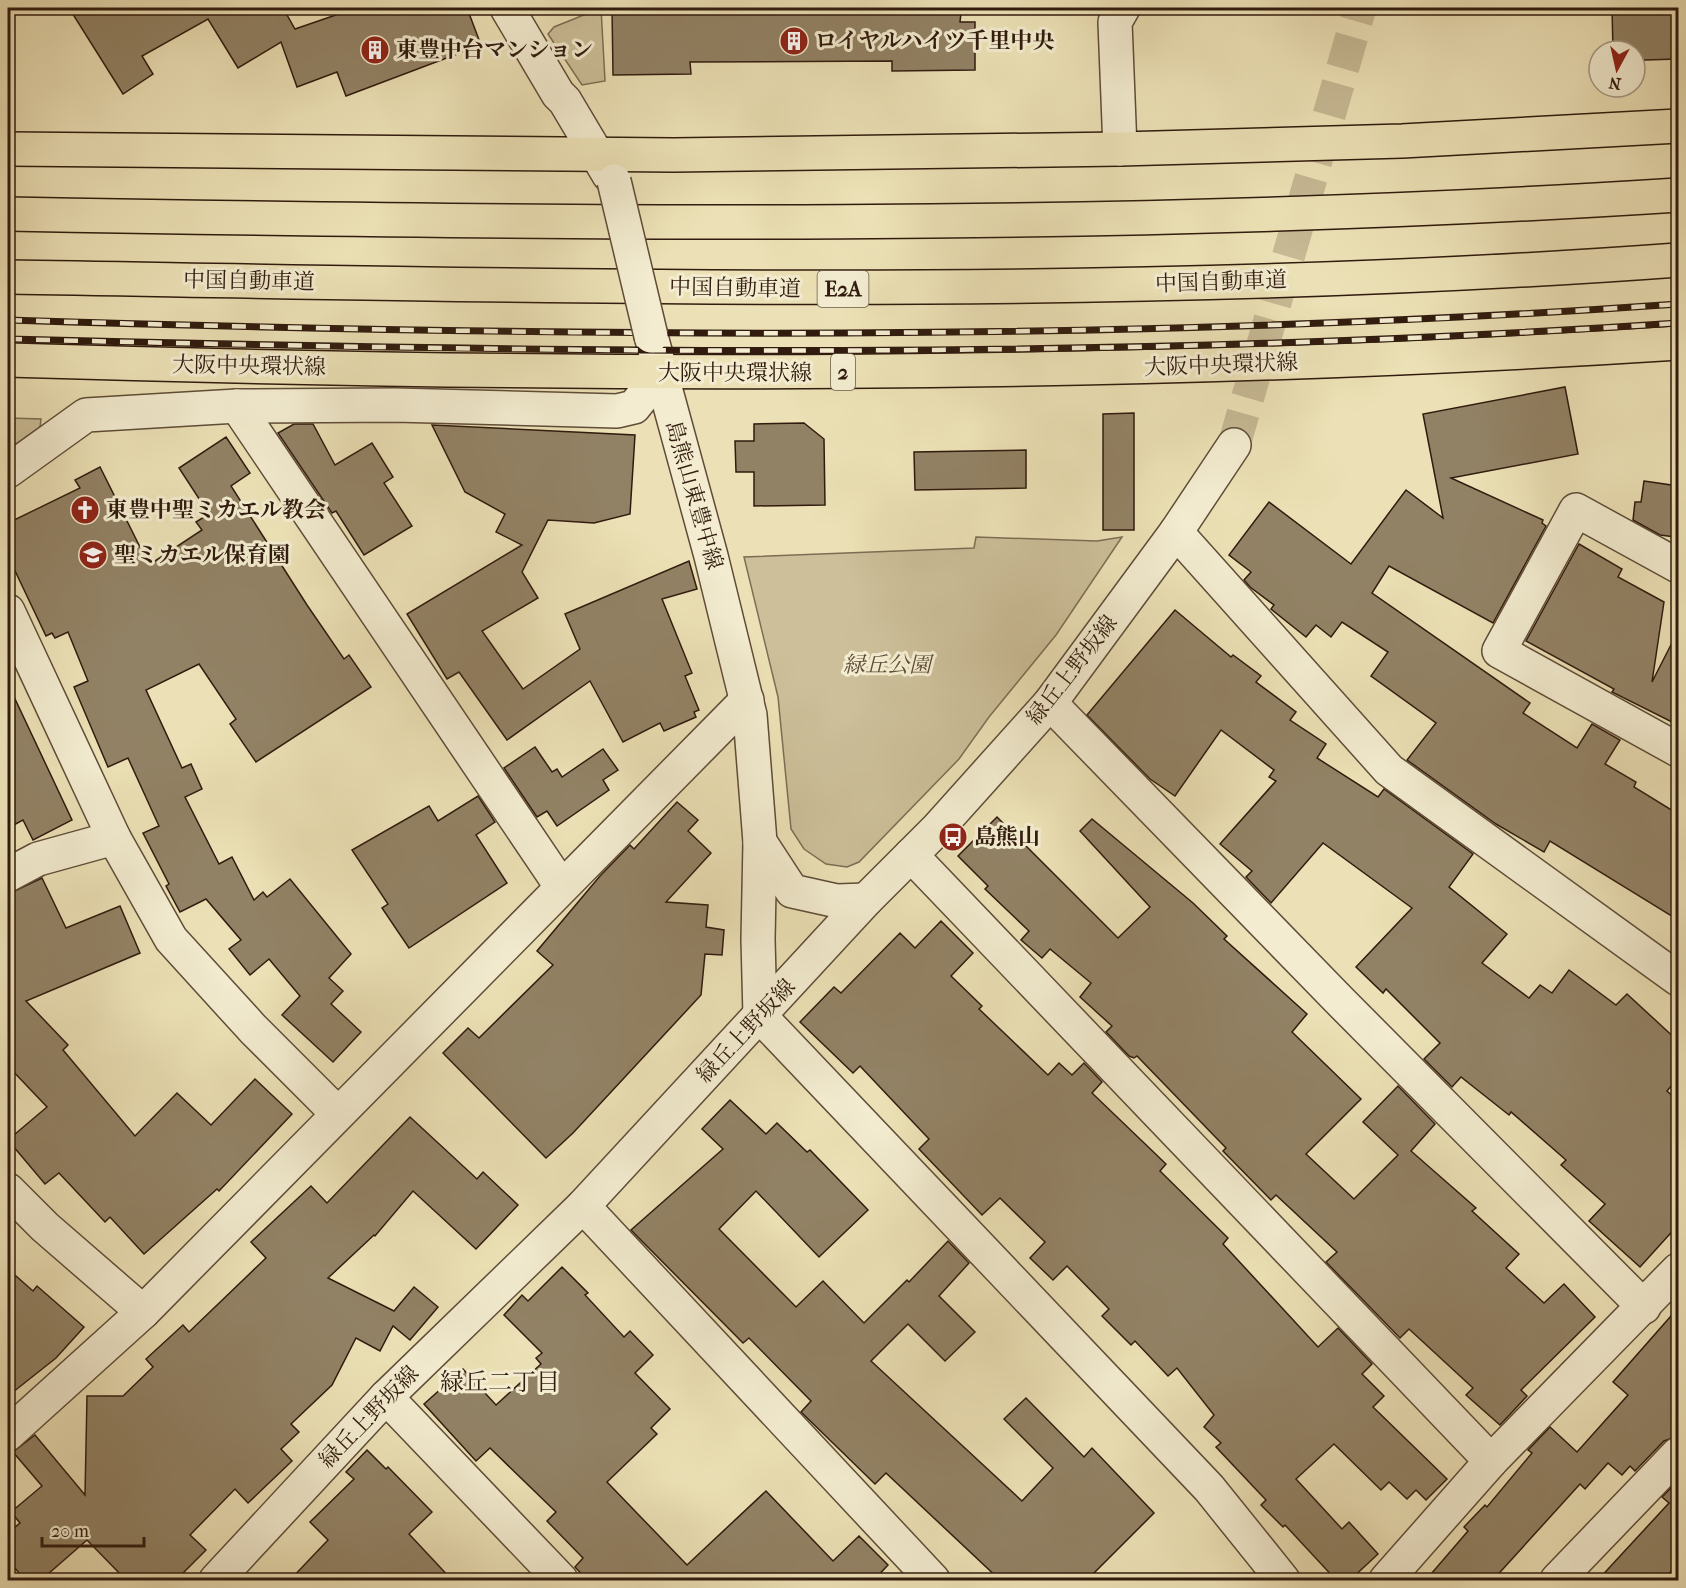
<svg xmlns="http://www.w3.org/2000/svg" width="1686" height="1588" font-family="'IM FELL French Canon','Noto Serif JP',serif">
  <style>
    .green { fill: #ccbf99; stroke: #7e6d54; stroke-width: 1.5 }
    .building { fill: #928265; stroke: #301b0e; stroke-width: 1.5 }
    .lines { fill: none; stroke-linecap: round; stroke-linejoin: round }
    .minor-tunnel { stroke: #c6b994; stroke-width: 33; stroke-dasharray: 33 16; stroke-linecap: butt }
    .minor-casing { stroke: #5f4c38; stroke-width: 36 }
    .major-casing { stroke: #301b0e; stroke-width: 36 }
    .highway-casing { stroke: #301b0e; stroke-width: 36 }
    .minor { stroke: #f3ecd0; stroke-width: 33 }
    .major { stroke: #ece1b6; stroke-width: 33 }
    .highway { stroke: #ece1b6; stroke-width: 33 }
    .rail-casing { stroke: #301b0e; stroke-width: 7 }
    .rail { stroke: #f3ecd0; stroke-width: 4.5; stroke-dasharray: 14; stroke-linecap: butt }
    .minor-bridge-casing { stroke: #5f4c38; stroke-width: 36; stroke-linecap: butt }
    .minor-bridge { stroke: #f3ecd0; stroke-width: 33 }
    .labels { text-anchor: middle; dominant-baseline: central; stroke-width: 6; stroke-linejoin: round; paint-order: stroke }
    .shield { fill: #f3ecd0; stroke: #6a5a48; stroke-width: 1.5 }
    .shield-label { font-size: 21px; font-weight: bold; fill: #301b0e }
    .poi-label { font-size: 22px; font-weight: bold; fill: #301b0e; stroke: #f3ecd0; text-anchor: start }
    .street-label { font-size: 22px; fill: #301b0e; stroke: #f3ecd0 }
    .park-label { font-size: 22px; font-style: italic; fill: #5f4c38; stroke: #f3ecd0 }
    .neighbourhood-label { font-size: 24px; fill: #301b0e; stroke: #f3ecd0 }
  </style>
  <rect width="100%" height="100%" fill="#ece1b6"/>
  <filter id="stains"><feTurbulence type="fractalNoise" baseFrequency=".00333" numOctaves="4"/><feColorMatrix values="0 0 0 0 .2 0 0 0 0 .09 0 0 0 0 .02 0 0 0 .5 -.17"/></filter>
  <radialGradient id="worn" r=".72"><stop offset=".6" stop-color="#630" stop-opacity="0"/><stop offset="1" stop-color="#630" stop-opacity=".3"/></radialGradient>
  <g class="green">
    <path d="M 601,8 L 605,81 L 582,85 L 548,34 L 554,27 Z"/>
    <path d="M 8,418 L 41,419 L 40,427 L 8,450 Z"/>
    <path d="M 976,537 L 1097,541 L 1122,537 L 1056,635 L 989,717 L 959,759 L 859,862 L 847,867 L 826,864 L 804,849 L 791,829 L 778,697 L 744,557 L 974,548 Z"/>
  </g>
  <g class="building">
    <path d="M 69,8 L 283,8 L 295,29 L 356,8 L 467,8 L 481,45 L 346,96 L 337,72 L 297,87 L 281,42 L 238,68 L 208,19 L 142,56 L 153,74 L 123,94 Z"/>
    <path d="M 612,8 L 925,8 L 925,14 L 961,13 L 960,22 L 975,22 L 975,70 L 892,71 L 892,61 L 690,62 L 691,74 L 613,75 Z"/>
    <path d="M 1612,8 L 1678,8 L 1678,59 L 1645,60 L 1635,58 L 1635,51 L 1613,51 Z"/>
    <path d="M 1565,387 L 1578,454 L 1451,478 L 1543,520 L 1542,523 L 1546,526 L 1493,623 L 1389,566 L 1372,593 L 1530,703 L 1523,713 L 1577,748 L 1592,724 L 1620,740 L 1605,764 L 1636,782 L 1634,787 L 1678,814 L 1678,920 L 1550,841 L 1544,852 L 1496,824 L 1407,760 L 1436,723 L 1371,676 L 1388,652 L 1342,622 L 1331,637 L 1316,625 L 1306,637 L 1271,609 L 1274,605 L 1250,587 L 1244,580 L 1251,572 L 1229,555 L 1269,502 L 1351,564 L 1406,490 L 1443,518 L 1423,414 Z"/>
    <path d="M 1134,413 L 1134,530 L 1103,530 L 1103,414 Z"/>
    <path d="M 804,423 L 824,439 L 825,505 L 754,506 L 754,472 L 736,472 L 735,441 L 754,441 L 754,424 Z"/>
    <path d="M 294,424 L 313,424 L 335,465 L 372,443 L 393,477 L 384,483 L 412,526 L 364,555 L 336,511 L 332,513 L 278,433 Z"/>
    <path d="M 432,425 L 635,435 L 630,514 L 594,523 L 548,520 L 522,572 L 538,598 L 482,631 L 523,689 L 580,649 L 565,614 L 689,561 L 697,589 L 662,599 L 692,673 L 685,676 L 699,710 L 694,712 L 696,717 L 664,731 L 660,723 L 623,742 L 590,681 L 507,740 L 459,672 L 447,679 L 407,614 L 522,545 L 496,532 L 505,514 L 465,492 Z"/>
    <path d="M 226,437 L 250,473 L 231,486 L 307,605 L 344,659 L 349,655 L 371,687 L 256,762 L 230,724 L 236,719 L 199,664 L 146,690 L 182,768 L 191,764 L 202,789 L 185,797 L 219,864 L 232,857 L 254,900 L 263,892 L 267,897 L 290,879 L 351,954 L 329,978 L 343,991 L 331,1004 L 361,1032 L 333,1062 L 282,1015 L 300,996 L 269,959 L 250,975 L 229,949 L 241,940 L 206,899 L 180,912 L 166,886 L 169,884 L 143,833 L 159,826 L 128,758 L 108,767 L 74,687 L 88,681 L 68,632 L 55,638 L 52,633 L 46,636 L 8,556 L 8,523 L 80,488 L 75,480 L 100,467 L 149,565 L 202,530 L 196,522 L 209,514 L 179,468 Z"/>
    <path d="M 1026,450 L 1026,488 L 915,490 L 914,452 Z"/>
    <path d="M 1644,481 L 1678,486 L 1675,537 L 1660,535 L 1633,520 L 1635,502 L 1641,502 Z"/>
    <path d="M 1579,544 L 1622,569 L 1618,577 L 1664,602 L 1652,682 L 1678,631 L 1678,725 L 1612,692 L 1614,689 L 1526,641 Z"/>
    <path d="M 1175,610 L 1231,657 L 1233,655 L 1261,676 L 1256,682 L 1296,712 L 1290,720 L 1326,744 L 1317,758 L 1378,797 L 1384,789 L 1473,854 L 1449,887 L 1507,934 L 1482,963 L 1529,998 L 1540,985 L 1552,993 L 1569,970 L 1616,1005 L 1627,994 L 1678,1041 L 1678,1078 L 1667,1091 L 1678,1101 L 1678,1225 L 1640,1267 L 1589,1221 L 1605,1204 L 1561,1165 L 1566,1160 L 1511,1112 L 1509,1115 L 1461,1077 L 1452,1087 L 1424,1059 L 1440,1043 L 1386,989 L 1383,993 L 1356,967 L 1412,908 L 1323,843 L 1271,903 L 1246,877 L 1252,871 L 1220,844 L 1276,781 L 1269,777 L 1274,770 L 1221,730 L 1175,796 L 1150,779 L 1087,715 Z"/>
    <path d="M 8,684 L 72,820 L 33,840 L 23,820 L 8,828 Z"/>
    <path d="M 535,747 L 552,772 L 557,769 L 562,777 L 603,749 L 618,770 L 603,780 L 609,790 L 557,826 L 547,811 L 537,817 L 504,768 Z"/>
    <path d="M 478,796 L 495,822 L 476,835 L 507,883 L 409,948 L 382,908 L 388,904 L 352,850 L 429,806 L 438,821 Z"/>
    <path d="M 677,802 L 698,820 L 688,831 L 711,853 L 666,902 L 708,905 L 706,927 L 724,930 L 722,955 L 705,954 L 701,995 L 573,1133 L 546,1158 L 443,1053 L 468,1028 L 479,1038 L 553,965 L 537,951 L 600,876 L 630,845 L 634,849 Z"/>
    <path d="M 997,817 L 1118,938 L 1150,907 L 1080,831 L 1092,819 L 1193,903 L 1227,936 L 1224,939 L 1307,1014 L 1292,1032 L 1361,1099 L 1306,1154 L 1354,1199 L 1398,1155 L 1363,1122 L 1398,1086 L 1435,1124 L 1411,1151 L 1476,1208 L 1472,1211 L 1519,1254 L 1506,1268 L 1544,1303 L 1564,1284 L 1595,1317 L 1521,1390 L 1527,1396 L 1500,1425 L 1466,1395 L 1473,1388 L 1409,1329 L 1400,1338 L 1326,1262 L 1337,1252 L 1276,1195 L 1271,1200 L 1223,1151 L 1226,1148 L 1137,1056 L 1134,1058 L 1129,1056 L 1110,1036 L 1106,1032 L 1112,1026 L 1080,997 L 1091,983 L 1050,949 L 1042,958 L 1021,940 L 1029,931 L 985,889 L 988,886 L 958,856 Z"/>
    <path d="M 42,878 L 66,928 L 120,906 L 140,953 L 26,1001 L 68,1045 L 63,1050 L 135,1136 L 177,1093 L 211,1125 L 255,1079 L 292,1114 L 219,1191 L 217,1189 L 144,1254 L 110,1217 L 105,1222 L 59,1173 L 45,1184 L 8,1140 L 47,1107 L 8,1066 L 8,894 Z"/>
    <path d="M 941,921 L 973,953 L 951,976 L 982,1006 L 979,1009 L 1048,1075 L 1059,1063 L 1072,1075 L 1084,1063 L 1102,1082 L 1092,1093 L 1166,1164 L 1160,1171 L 1228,1238 L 1223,1244 L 1318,1347 L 1338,1328 L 1372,1364 L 1362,1374 L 1384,1396 L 1373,1407 L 1447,1479 L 1426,1500 L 1416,1490 L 1407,1499 L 1389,1482 L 1381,1490 L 1334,1444 L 1296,1479 L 1342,1529 L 1349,1522 L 1378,1554 L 1349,1581 L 1337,1581 L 1285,1525 L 1283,1527 L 1261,1505 L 1266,1500 L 1216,1447 L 1221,1443 L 1204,1427 L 1214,1415 L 1177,1368 L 1168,1376 L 1135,1341 L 1131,1345 L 1102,1316 L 1109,1309 L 1067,1266 L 1053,1280 L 1030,1258 L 1045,1242 L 1000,1198 L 982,1215 L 919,1149 L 929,1139 L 860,1066 L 853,1073 L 800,1022 L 834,987 L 841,993 L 900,933 L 915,948 Z"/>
    <path d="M 730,1100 L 766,1134 L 777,1123 L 807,1152 L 810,1150 L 868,1210 L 819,1257 L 756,1191 L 719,1229 L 796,1307 L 823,1281 L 864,1323 L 907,1280 L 909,1282 L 948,1241 L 969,1263 L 939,1296 L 975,1332 L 945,1361 L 908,1324 L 871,1361 L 1022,1501 L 1053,1468 L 1004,1419 L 1026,1398 L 1084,1457 L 1092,1448 L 1154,1513 L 1086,1581 L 1001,1581 L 886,1473 L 875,1484 L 801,1412 L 811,1401 L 749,1338 L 743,1343 L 631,1230 L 723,1149 L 702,1129 Z"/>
    <path d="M 410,1117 L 477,1179 L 483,1172 L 518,1205 L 476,1249 L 413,1191 L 375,1236 L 374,1235 L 328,1278 L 394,1311 L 414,1287 L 438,1307 L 410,1340 L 393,1326 L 380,1351 L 356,1338 L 332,1385 L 291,1424 L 299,1432 L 281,1449 L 292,1461 L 248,1503 L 235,1489 L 190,1535 L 206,1550 L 175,1581 L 127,1581 L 87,1540 L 40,1581 L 26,1581 L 8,1560 L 8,1533 L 20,1523 L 11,1512 L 42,1486 L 13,1452 L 35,1435 L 85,1495 L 87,1396 L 123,1396 L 153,1367 L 146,1359 L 183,1325 L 189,1332 L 266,1258 L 251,1242 L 311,1186 L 327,1203 Z"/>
    <path d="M 562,1267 L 588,1293 L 585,1295 L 624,1337 L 630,1331 L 653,1355 L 635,1373 L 670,1409 L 651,1428 L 657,1434 L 607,1482 L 687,1565 L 766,1491 L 833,1561 L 859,1536 L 888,1565 L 873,1581 L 588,1581 L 575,1567 L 583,1558 L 547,1521 L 556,1512 L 490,1448 L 476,1461 L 424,1404 L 463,1369 L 496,1405 L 541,1364 L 536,1358 L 542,1353 L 504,1315 L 522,1295 L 528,1301 Z"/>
    <path d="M 8,1269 L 33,1291 L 37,1286 L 84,1327 L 56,1358 L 8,1396 Z"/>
    <path d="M 1678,1308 L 1678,1436 L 1664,1441 L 1635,1471 L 1630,1466 L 1622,1475 L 1608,1463 L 1585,1489 L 1580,1484 L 1492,1581 L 1425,1581 L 1468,1531 L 1464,1527 L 1485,1505 L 1487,1507 L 1532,1453 L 1528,1450 L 1550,1427 L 1577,1452 L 1628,1395 L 1613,1382 Z"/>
    <path d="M 367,1450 L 386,1469 L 388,1467 L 432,1512 L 409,1534 L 453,1581 L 289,1581 L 328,1540 L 310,1522 L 354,1479 L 346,1472 Z"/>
    <path d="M 1678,1481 L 1678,1564 L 1662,1581 L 1597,1581 L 1669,1503 L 1662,1497 Z"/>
  </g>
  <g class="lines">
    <path class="minor-tunnel" d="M 1234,445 L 1360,8"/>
    <g class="minor-casing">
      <g id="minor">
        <path d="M 507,8 L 558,94 L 565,101 L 609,175"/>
        <path d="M 1120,149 L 1115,22 L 1123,8"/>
        <path d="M 651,336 L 711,556 L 750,715 L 760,842 L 758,939 L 760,1016"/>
        <path d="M 237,406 L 561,886"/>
        <path d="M 8,471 L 86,415 L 237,406 L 395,405 L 617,411 L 634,407 L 661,373"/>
        <path d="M 1176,532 L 1389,770 L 1678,979"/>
        <path d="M 1678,566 L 1576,510 L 1499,651 L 1678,750"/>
        <path d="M 8,611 L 114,838 L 171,939 L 253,1029 L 337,1113"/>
        <path d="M 1050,703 L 1340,1001 L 1644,1307"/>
        <path d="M 760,842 L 792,891 L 837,901 L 866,900"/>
        <path d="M 911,855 L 1491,1461"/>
        <path d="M 8,875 L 38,859 L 114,838"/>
        <path d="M 760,1016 L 1209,1488 L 1283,1580"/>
        <path d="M 8,1190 L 45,1227 L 143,1312"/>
        <path d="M 583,1206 L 933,1580"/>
        <path d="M 386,1397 L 561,1580"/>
        <path d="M 8,1434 L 143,1312 L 747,700"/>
        <path d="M 216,1580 L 386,1397 L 583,1206 L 866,900 L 937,829 L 1050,703 L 1176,532 L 1234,445"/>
        <path d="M 1386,1580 L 1491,1461 L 1678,1270"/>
        <path d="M 1557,1580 L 1678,1454"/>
      </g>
    </g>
    <g class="major-casing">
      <g id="major">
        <path d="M 8,149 L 674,155 L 1120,149 L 1402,141 L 1678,126"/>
        <path d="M 8,360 C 565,377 1122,379 1678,343"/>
      </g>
    </g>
    <g class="highway-casing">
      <g id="highway">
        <path d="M 8,214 C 565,224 1122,231 1678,195"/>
        <path d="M 8,277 C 565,286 1122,301 1678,260"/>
      </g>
    </g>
    <use href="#minor" class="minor"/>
    <use href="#major" class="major"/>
    <use href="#highway" class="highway"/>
    <g class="rail-casing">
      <g id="rail">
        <path d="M 8,320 C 564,337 1123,343 1678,304"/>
        <path d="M 8,339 C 565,353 1122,361 1678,323"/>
      </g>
    </g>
    <use href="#rail" class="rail"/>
    <g class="minor-bridge-casing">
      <path id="minor-bridge" d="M 614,181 L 651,336"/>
    </g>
    <use href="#minor-bridge" class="minor-bridge"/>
  </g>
  <defs>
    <g id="building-disc" transform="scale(1.5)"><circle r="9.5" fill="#8f2418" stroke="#f3ecd0"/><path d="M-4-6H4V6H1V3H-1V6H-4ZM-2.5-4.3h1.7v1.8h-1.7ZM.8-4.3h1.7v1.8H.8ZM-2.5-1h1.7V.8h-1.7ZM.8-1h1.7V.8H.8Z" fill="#fff"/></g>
    <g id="church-disc" transform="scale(1.5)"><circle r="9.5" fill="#8f2418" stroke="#f3ecd0"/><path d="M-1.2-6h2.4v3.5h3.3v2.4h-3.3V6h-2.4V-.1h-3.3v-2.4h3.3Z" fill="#fff"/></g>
    <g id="school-disc" transform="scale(1.5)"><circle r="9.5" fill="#8f2418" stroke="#f3ecd0"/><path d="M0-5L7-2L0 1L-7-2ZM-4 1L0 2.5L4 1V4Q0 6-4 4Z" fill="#fff"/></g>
    <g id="bus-disc" transform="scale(1.5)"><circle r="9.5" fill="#8f2418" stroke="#f3ecd0"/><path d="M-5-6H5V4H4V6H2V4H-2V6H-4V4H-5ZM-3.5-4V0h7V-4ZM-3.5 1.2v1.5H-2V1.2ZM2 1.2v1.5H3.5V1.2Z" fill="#fff"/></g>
  </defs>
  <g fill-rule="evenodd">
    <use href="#building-disc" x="794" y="41"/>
    <use href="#building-disc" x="375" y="50"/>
    <use href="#church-disc" x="85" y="510"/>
    <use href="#school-disc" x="93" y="555"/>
    <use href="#bus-disc" x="953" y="837"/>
  </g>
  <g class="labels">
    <g class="shield">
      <rect x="817.5" y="271" width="51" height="36" rx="4.5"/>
      <rect x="831" y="354" width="24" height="36" rx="4.5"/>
    </g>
    <g class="shield-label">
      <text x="843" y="289">E2A</text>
      <text x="843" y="372">2</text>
    </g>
    <g class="poi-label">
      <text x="815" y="41">ロイヤルハイツ千里中央</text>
      <text x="396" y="50">東豊中台マンション</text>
      <text x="106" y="510">東豊中聖ミカエル教会</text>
      <text x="114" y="555">聖ミカエル保育園</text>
      <text x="974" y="837">島熊山</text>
    </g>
    <g class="street-label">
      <text transform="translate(249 281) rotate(1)">中国自動車道</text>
      <text transform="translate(1221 282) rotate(-2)">中国自動車道</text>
      <text transform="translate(735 288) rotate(1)">中国自動車道</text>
      <text transform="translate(1221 365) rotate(-2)">大阪中央環状線</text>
      <text transform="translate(249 366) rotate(1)">大阪中央環状線</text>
      <text x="735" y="373">大阪中央環状線</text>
      <text transform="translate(694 495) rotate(74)">島熊山東豊中線</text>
      <text transform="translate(1072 670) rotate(-52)">緑丘上野坂線</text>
      <text transform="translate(746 1031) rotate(-47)">緑丘上野坂線</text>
      <text transform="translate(369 1417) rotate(-46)">緑丘上野坂線</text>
    </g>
    <g class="park-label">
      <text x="887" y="665">緑丘公園</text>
    </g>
    <g class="neighbourhood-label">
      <text x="500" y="1382">緑丘二丁目</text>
    </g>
  </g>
  <rect width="1686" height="1588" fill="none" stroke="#ece1b6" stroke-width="30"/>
  <rect x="9" y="9" width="1668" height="1570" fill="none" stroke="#301b0e" stroke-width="3"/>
  <rect x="15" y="15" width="1656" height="1558" fill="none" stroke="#301b0e" stroke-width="1.5"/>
  <g transform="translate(1617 69) rotate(188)"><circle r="28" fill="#f3ecd0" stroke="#a59882" stroke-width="1.5"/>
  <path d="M0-4.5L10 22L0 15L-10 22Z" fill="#8f2418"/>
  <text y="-9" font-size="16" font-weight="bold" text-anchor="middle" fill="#301b0e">N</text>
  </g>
  <path d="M42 1537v9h102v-9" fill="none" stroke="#301b0e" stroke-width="3"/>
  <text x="51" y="1537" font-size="18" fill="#301b0e" stroke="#f3ecd0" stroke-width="4.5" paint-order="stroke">20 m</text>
  <rect width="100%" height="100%" filter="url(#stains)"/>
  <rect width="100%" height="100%" fill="url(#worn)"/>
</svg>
